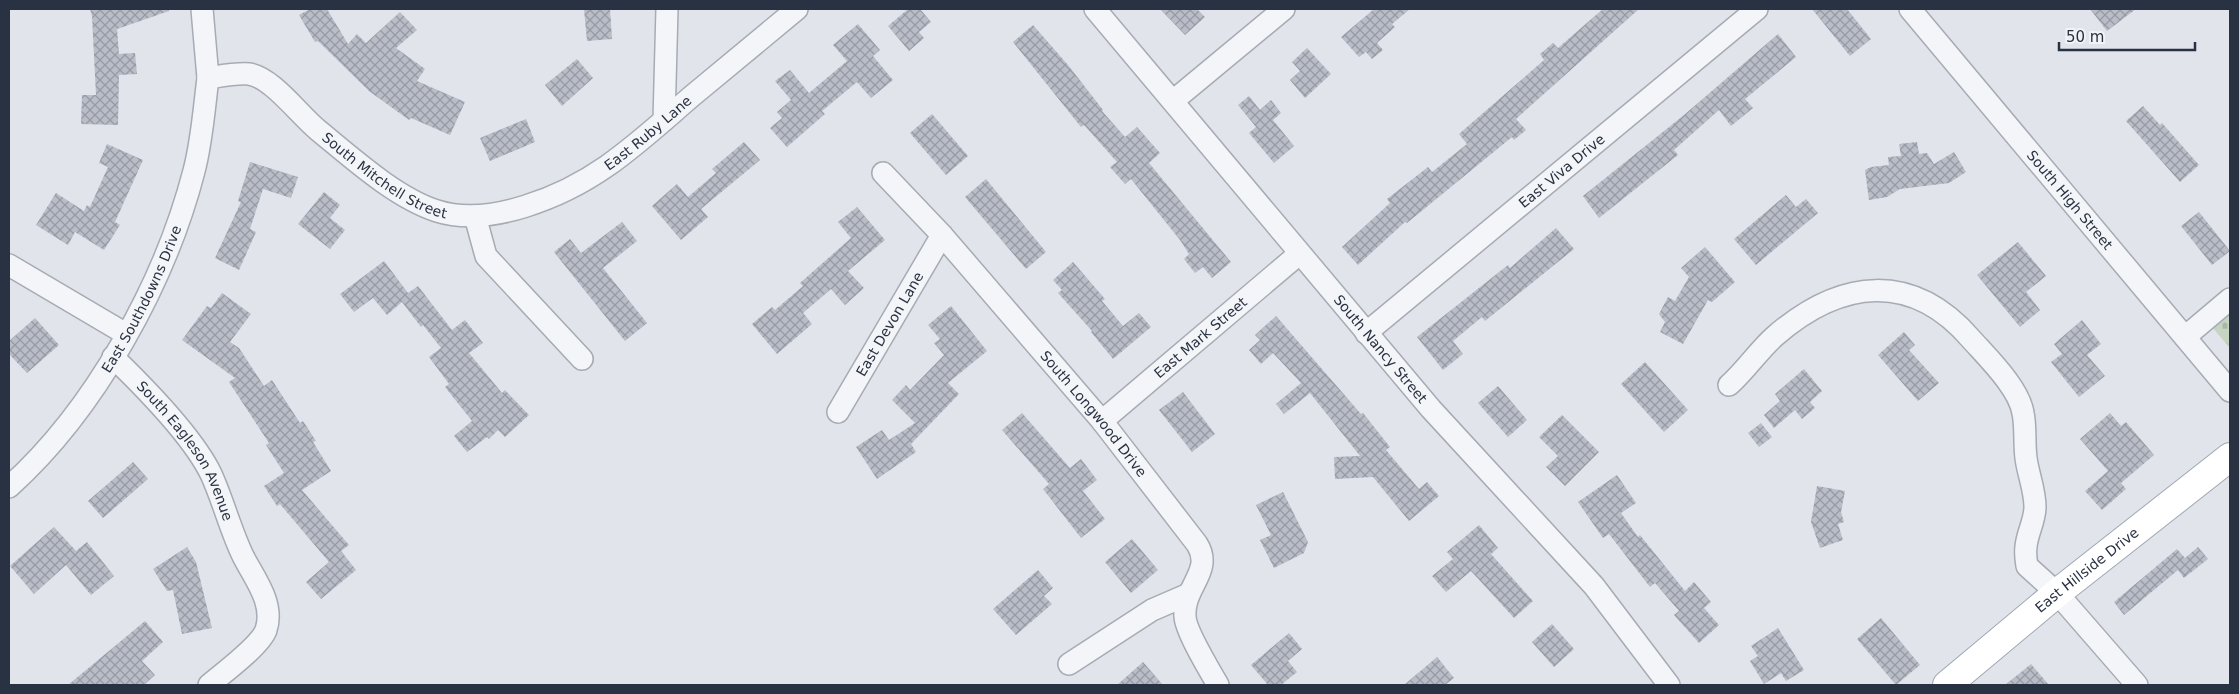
<svg xmlns="http://www.w3.org/2000/svg" width="2239" height="694" font-family="'DejaVu Sans',sans-serif">
  <style>
    .cemetery { fill: url(#cemetery-stones) }
    .building { fill: url(#building-cross-hatch) }
    .lines { fill: none; stroke-linecap: round; stroke-linejoin: round }
    .minor-casing { stroke: #a6abb4; stroke-width: 24 }
    .major-casing { stroke: #a0a8b6; stroke-width: 30 }
    .minor { stroke: #f4f5f8; stroke-width: 21 }
    .major { stroke: #fff; stroke-width: 28 }
    .labels { text-anchor: middle; dominant-baseline: central; stroke-width: 4; stroke-linejoin: round; paint-order: stroke }
    .street-label { font-size: 14px; fill: #293242; stroke: #f1f3f7 }
  </style>
  <defs>
    <pattern id="cemetery-stones" width="16" height="16" patternUnits="userSpaceOnUse" patternTransform="scale(1.25)"><rect width="16" height="16" fill="#c6d4c2"/><path d="M2 7V4a2 2 0 0 1 4 0v3zM10 15v-3a2 2 0 0 1 4 0v3z" fill="#aab6a8"/></pattern>
    <pattern id="building-cross-hatch" width="8" height="8" patternUnits="userSpaceOnUse" patternTransform="scale(1.25)"><rect width="8" height="8" fill="#b8bdc7"/><path d="M0 0l8 8M0 8l8-8" fill="none" stroke="#969aa3"/></pattern>
  </defs>
  <rect width="100%" height="100%" fill="#e1e4ea"/>
  <path class="cemetery" d="M 2230,288 L 2230,348 L 2200,313 Z"/>
  <g class="building">
    <path d="M 90,9 L 169,9 L 169,11 L 117,29 L 119,54 L 135,53 L 137,74 L 119,75 L 118,125 L 81,124 L 82,95 L 96,95 L 92,16 Z"/>
    <path d="M 310,9 L 327,9 L 348,44 L 357,34 L 366,43 L 400,12 L 417,30 L 396,48 L 425,69 L 417,81 L 465,102 L 450,135 L 411,118 L 409,120 L 369,91 L 318,41 L 315,42 L 299,15 Z"/>
    <path d="M 584,9 L 610,9 L 612,39 L 587,41 Z"/>
    <path d="M 908,9 L 920,9 L 931,22 L 919,32 L 924,38 L 909,51 L 888,26 Z"/>
    <path d="M 1160,9 L 1197,9 L 1205,17 L 1185,35 Z"/>
    <path d="M 1374,9 L 1410,9 L 1392,24 L 1395,27 L 1377,43 L 1383,50 L 1372,59 L 1366,52 L 1359,57 L 1341,37 Z"/>
    <path d="M 1603,9 L 1639,9 L 1516,119 L 1526,130 L 1514,140 L 1512,137 L 1407,223 L 1405,222 L 1358,265 L 1342,247 L 1390,203 L 1387,199 L 1428,167 L 1432,172 L 1467,144 L 1459,134 L 1544,60 L 1540,54 L 1553,43 L 1558,48 Z"/>
    <path d="M 1812,9 L 1847,9 L 1871,39 L 1850,56 Z"/>
    <path d="M 2090,9 L 2136,9 L 2107,31 Z"/>
    <path d="M 858,24 L 880,50 L 873,56 L 893,80 L 871,98 L 857,82 L 822,111 L 825,114 L 787,147 L 770,128 L 782,118 L 777,112 L 791,100 L 775,81 L 790,70 L 809,93 L 847,61 L 833,45 Z"/>
    <path d="M 1033,25 L 1068,65 L 1103,110 L 1102,111 L 1125,137 L 1137,127 L 1160,153 L 1149,163 L 1231,262 L 1212,278 L 1203,267 L 1195,273 L 1184,259 L 1189,254 L 1180,240 L 1131,179 L 1125,184 L 1110,167 L 1117,162 L 1084,125 L 1081,127 L 1013,42 Z"/>
    <path d="M 1778,34 L 1796,57 L 1745,99 L 1753,108 L 1731,126 L 1719,110 L 1674,150 L 1678,155 L 1599,218 L 1583,196 L 1684,115 Z"/>
    <path d="M 1307,48 L 1331,74 L 1305,98 L 1290,80 L 1300,71 L 1292,62 Z"/>
    <path d="M 577,59 L 593,78 L 562,106 L 545,85 Z"/>
    <path d="M 1249,96 L 1260,110 L 1271,100 L 1281,113 L 1273,120 L 1294,146 L 1274,163 L 1249,133 L 1256,127 L 1238,105 Z"/>
    <path d="M 2143,106 L 2160,125 L 2162,123 L 2199,165 L 2180,182 L 2126,121 Z"/>
    <path d="M 932,114 L 968,156 L 946,175 L 910,133 Z"/>
    <path d="M 526,119 L 535,142 L 490,161 L 480,138 Z"/>
    <path d="M 744,142 L 760,160 L 701,209 L 708,217 L 681,240 L 652,206 L 677,184 L 688,197 L 716,173 L 712,169 Z"/>
    <path d="M 1917,142 L 1919,154 L 1927,153 L 1934,164 L 1954,152 L 1966,172 L 1949,183 L 1900,189 L 1887,197 L 1869,200 L 1865,170 L 1871,167 L 1889,165 L 1888,157 L 1901,156 L 1899,144 Z"/>
    <path d="M 107,144 L 143,160 L 115,222 L 120,225 L 104,250 L 75,232 L 68,245 L 36,225 L 56,193 L 84,211 L 87,205 L 90,207 L 108,167 L 99,163 Z"/>
    <path d="M 250,162 L 298,177 L 291,198 L 263,189 L 250,229 L 256,232 L 239,270 L 215,258 L 241,202 L 238,201 Z"/>
    <path d="M 986,179 L 1046,252 L 1026,269 L 965,197 Z"/>
    <path d="M 324,192 L 340,205 L 330,218 L 345,230 L 330,249 L 298,224 Z"/>
    <path d="M 1786,195 L 1796,207 L 1806,199 L 1818,213 L 1756,265 L 1734,239 Z"/>
    <path d="M 857,207 L 885,240 L 848,271 L 864,288 L 845,305 L 831,289 L 803,313 L 812,324 L 777,354 L 752,324 L 772,307 L 775,310 L 803,286 L 800,283 L 851,238 L 838,222 Z"/>
    <path d="M 2199,212 L 2230,251 L 2212,265 L 2181,226 Z"/>
    <path d="M 622,222 L 637,241 L 603,268 L 647,323 L 625,341 L 554,252 L 570,239 L 581,253 Z"/>
    <path d="M 1556,228 L 1574,249 L 1485,321 L 1482,317 L 1453,341 L 1463,354 L 1443,370 L 1417,337 L 1508,265 L 1510,268 Z"/>
    <path d="M 2018,242 L 2046,276 L 2026,292 L 2040,310 L 2020,327 L 1977,275 Z"/>
    <path d="M 1705,247 L 1735,282 L 1712,302 L 1708,300 L 1683,344 L 1660,332 L 1665,322 L 1659,314 L 1668,297 L 1675,301 L 1689,277 L 1681,268 Z"/>
    <path d="M 384,261 L 408,293 L 418,286 L 452,330 L 465,320 L 483,343 L 469,353 L 502,393 L 505,390 L 529,415 L 505,437 L 498,430 L 489,439 L 487,437 L 467,452 L 454,436 L 472,421 L 445,387 L 449,384 L 429,357 L 441,348 L 423,325 L 421,327 L 402,302 L 387,315 L 373,298 L 354,312 L 340,294 Z"/>
    <path d="M 1073,262 L 1105,299 L 1102,301 L 1123,326 L 1139,313 L 1151,327 L 1113,359 L 1091,332 L 1092,331 L 1058,293 L 1062,290 L 1053,280 Z"/>
    <path d="M 222,293 L 251,314 L 230,342 L 239,348 L 264,386 L 272,380 L 300,423 L 303,421 L 316,441 L 313,442 L 331,471 L 302,490 L 349,545 L 341,551 L 356,570 L 321,599 L 306,582 L 329,562 L 280,504 L 277,506 L 264,486 L 284,473 L 266,445 L 269,443 L 229,382 L 235,378 L 182,340 L 207,306 L 211,308 Z"/>
    <path d="M 951,306 L 987,351 L 948,383 L 959,394 L 911,444 L 916,452 L 877,479 L 856,447 L 882,430 L 889,440 L 915,423 L 892,400 L 906,385 L 910,390 L 944,355 L 934,343 L 940,339 L 928,325 Z"/>
    <path d="M 1276,316 L 1361,414 L 1363,413 L 1390,447 L 1386,450 L 1419,489 L 1427,482 L 1439,496 L 1409,521 L 1373,477 L 1335,479 L 1334,457 L 1360,456 L 1310,393 L 1284,414 L 1276,404 L 1301,383 L 1273,353 L 1261,364 L 1249,350 L 1260,340 L 1255,335 Z"/>
    <path d="M 35,318 L 59,345 L 27,373 L 9,354 L 9,341 Z"/>
    <path d="M 2082,320 L 2101,344 L 2087,355 L 2105,376 L 2079,397 L 2051,362 L 2062,354 L 2054,344 Z"/>
    <path d="M 1904,332 L 1915,345 L 1909,350 L 1939,383 L 1918,401 L 1878,355 Z"/>
    <path d="M 1645,362 L 1688,410 L 1664,432 L 1621,384 Z"/>
    <path d="M 1804,369 L 1822,391 L 1810,402 L 1815,408 L 1802,419 L 1795,410 L 1774,428 L 1764,415 L 1780,401 L 1775,394 Z"/>
    <path d="M 1498,386 L 1527,420 L 1508,437 L 1478,403 Z"/>
    <path d="M 1183,392 L 1215,434 L 1192,452 L 1159,410 Z"/>
    <path d="M 1022,413 L 1070,468 L 1081,459 L 1097,480 L 1083,491 L 1105,519 L 1081,538 L 1043,489 L 1049,484 L 1002,430 Z"/>
    <path d="M 2110,413 L 2121,426 L 2126,422 L 2154,455 L 2121,483 L 2126,489 L 2102,510 L 2085,491 L 2108,471 L 2080,439 Z"/>
    <path d="M 1562,415 L 1599,452 L 1565,486 L 1546,467 L 1558,456 L 1539,437 Z"/>
    <path d="M 1761,423 L 1772,437 L 1759,447 L 1748,433 Z"/>
    <path d="M 133,462 L 148,479 L 103,518 L 88,501 Z"/>
    <path d="M 1617,475 L 1636,503 L 1621,513 L 1638,537 L 1640,535 L 1685,591 L 1694,582 L 1711,602 L 1704,608 L 1719,625 L 1699,643 L 1674,615 L 1679,611 L 1655,583 L 1650,587 L 1609,534 L 1603,538 L 1578,502 Z"/>
    <path d="M 1817,486 L 1845,491 L 1841,512 L 1844,522 L 1838,524 L 1843,540 L 1820,548 L 1811,522 Z"/>
    <path d="M 1283,492 L 1308,542 L 1304,553 L 1274,568 L 1260,540 L 1271,535 L 1256,505 Z"/>
    <path d="M 1479,525 L 1498,548 L 1491,554 L 1533,601 L 1514,618 L 1471,571 L 1446,592 L 1432,576 L 1453,559 L 1447,552 Z"/>
    <path d="M 54,527 L 76,551 L 87,542 L 114,576 L 91,595 L 66,565 L 34,594 L 10,566 Z"/>
    <path d="M 1132,539 L 1158,570 L 1131,593 L 1105,562 Z"/>
    <path d="M 187,547 L 196,562 L 212,628 L 182,634 L 173,590 L 167,591 L 153,569 Z"/>
    <path d="M 2198,547 L 2208,559 L 2184,578 L 2178,570 L 2124,615 L 2114,602 L 2177,549 L 2185,558 Z"/>
    <path d="M 1038,570 L 1053,588 L 1044,596 L 1052,604 L 1016,635 L 993,609 Z"/>
    <path d="M 1881,618 L 1920,665 L 1896,685 L 1857,639 Z"/>
    <path d="M 145,621 L 163,642 L 142,661 L 155,675 L 144,685 L 68,685 Z"/>
    <path d="M 1552,624 L 1574,649 L 1554,667 L 1532,642 Z"/>
    <path d="M 1778,628 L 1804,670 L 1786,681 L 1781,673 L 1764,684 L 1750,661 L 1758,656 L 1751,646 Z"/>
    <path d="M 1289,633 L 1302,649 L 1288,661 L 1297,672 L 1281,685 L 1268,685 L 1251,665 Z"/>
    <path d="M 1437,657 L 1454,678 L 1445,685 L 1404,685 Z"/>
    <path d="M 1143,662 L 1163,685 L 1117,685 Z"/>
    <path d="M 2031,664 L 2049,685 L 2005,685 Z"/>
  </g>
  <g class="lines">
    <g class="minor-casing">
      <g id="minor">
        <path id="s1" d="M 202,9 L 208,78 C 221,76 236,73 249,74 C 272,77 300,116 319,131 C 352,158 396,198 437,211 C 490,228 564,196 607,166 C 637,145 664,120 692,96 C 727,67 762,38 797,9"/>
        <path id="s2" d="M 1095,9 L 1431,409 L 1594,586 L 1669,685"/>
        <path id="s3" d="M 1910,9 L 2230,391"/>
        <path d="M 1173,101 L 1284,9"/>
        <path d="M 664,120 L 667,9"/>
        <path id="s4" d="M 883,173 L 942,235 L 1102,421 L 1197,544 C 1214,571 1183,587 1185,616 C 1185,630 1210,671 1218,685"/>
        <path d="M 475,216 L 486,256 L 582,359"/>
        <path d="M 9,265 L 126,334"/>
        <path id="s5" d="M 1366,333 L 1757,9"/>
        <path d="M 2185,337 L 2230,299"/>
        <path id="s6" d="M 113,357 C 143,386 193,437 211,474 C 223,500 230,529 243,556 C 254,578 275,603 266,630 C 260,646 222,674 209,685"/>
        <path d="M 1729,385 C 1746,370 1758,351 1775,336 C 1841,279 1912,271 1971,339 C 1988,358 2019,388 2023,413 C 2026,427 2024,443 2026,458 C 2028,474 2035,490 2035,507 C 2035,521 2027,533 2026,547 C 2025,553 2026,560 2027,566 L 2057,593 L 2137,685"/>
        <path id="s7" d="M 838,412 L 942,235"/>
        <path id="s8" d="M 1102,421 L 1299,254"/>
        <path id="s9" d="M 9,487 C 95,410 165,283 194,171 C 202,141 204,109 208,78"/>
        <path d="M 1069,664 L 1152,610 L 1189,594"/>
      </g>
    </g>
    <g class="major-casing">
      <g id="major">
        <path id="s10" d="M 1947,685 L 2057,593 L 2230,457"/>
      </g>
    </g>
    <use href="#minor" class="minor"/>
    <use href="#major" class="major"/>
  </g>
  <g class="labels">
    <g class="street-label">
      <text stroke="none"><textPath href="#s1" startOffset="579">East Ruby Lane</textPath></text>
      <text stroke="none"><textPath href="#s5" startOffset="254">East Viva Drive</textPath></text>
      <text stroke="none"><textPath href="#s1" startOffset="282">South Mitchell Street</textPath></text>
      <text stroke="none"><textPath href="#s3" startOffset="249">South High Street</textPath></text>
      <text stroke="none"><textPath href="#s9" startOffset="232">East Southdowns Drive</textPath></text>
      <text stroke="none"><textPath href="#s7" startOffset="102">East Devon Lane</textPath></text>
      <text stroke="none"><textPath href="#s8" startOffset="129">East Mark Street</textPath></text>
      <text stroke="none"><textPath href="#s2" startOffset="444">South Nancy Street</textPath></text>
      <text stroke="none"><textPath href="#s4" startOffset="320">South Longwood Drive</textPath></text>
      <text stroke="none"><textPath href="#s6" startOffset="120">South Eagleson Avenue</textPath></text>
      <text stroke="none"><textPath href="#s10" startOffset="181">East Hillside Drive</textPath></text>
    </g>
  </g>
  <rect width="2239" height="694" fill="none" stroke="#293242" stroke-width="20"/>
  <path d="M2059 42v8h136v-8" fill="none" stroke="#293242" stroke-width="2.5"/>
  <text x="2066" y="42" font-size="15" fill="#293242" stroke="#f1f3f7" stroke-width="4" paint-order="stroke">50 m</text>
</svg>
